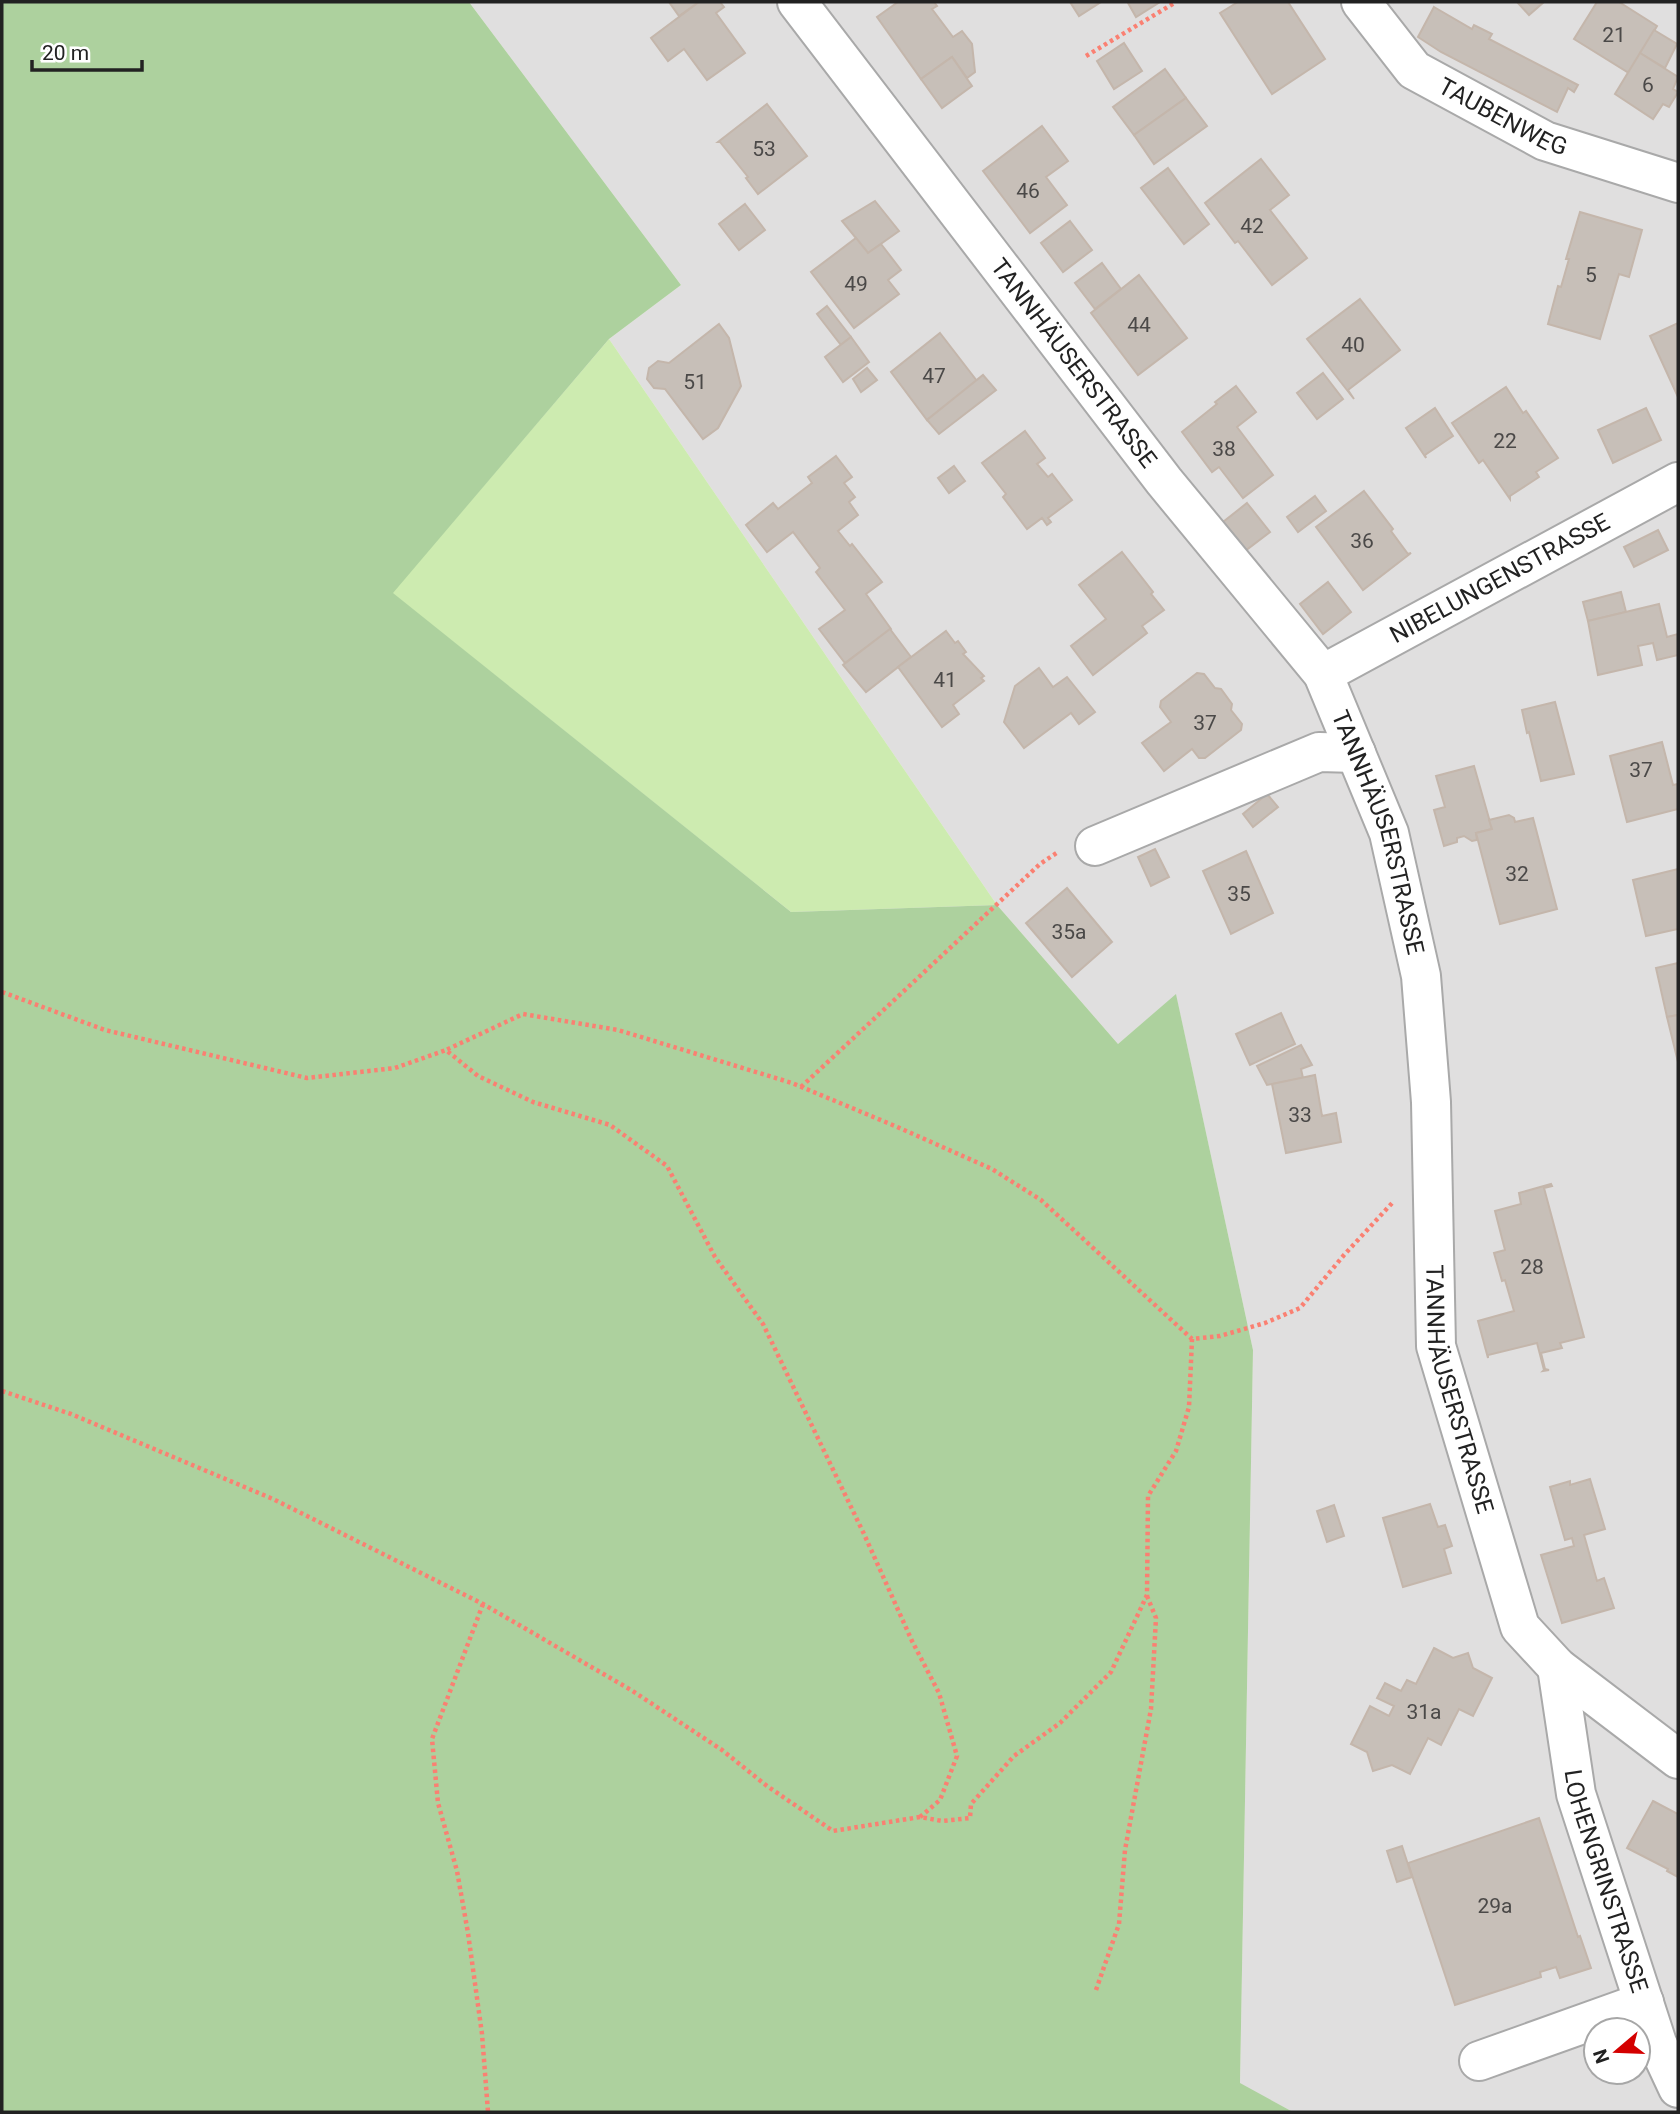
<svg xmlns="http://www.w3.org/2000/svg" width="1680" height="2114" font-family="Roboto,sans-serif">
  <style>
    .residential { fill: #e0dfdf; fill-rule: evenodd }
    .grass { fill: #cdebb0 }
    .forest { fill: #add19e }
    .building { fill: #c7bfb8; stroke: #c4b6ab; stroke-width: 2 }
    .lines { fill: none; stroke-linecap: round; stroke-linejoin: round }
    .minor-casing { stroke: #a9a9a9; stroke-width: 42 }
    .path { stroke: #fa8072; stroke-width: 4.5; stroke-dasharray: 3.5 3.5; stroke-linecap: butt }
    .minor { stroke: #fff; stroke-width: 38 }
    .labels { text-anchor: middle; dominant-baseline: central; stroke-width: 7; stroke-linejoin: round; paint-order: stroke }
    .number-label { font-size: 21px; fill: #4b4948 }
    .street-label { font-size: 24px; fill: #222; stroke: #fff }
  </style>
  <rect width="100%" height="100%" fill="#f2efe9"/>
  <path class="residential" d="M 469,2 L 1678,2 L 1678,2112 L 1293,2112 L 1240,2084 L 1253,1350 L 1176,995 L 1118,1044 L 997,905 L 609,339 L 681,285 ZM 1596,2030 L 1638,2030 L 1638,2072 L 1596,2072 Z"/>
  <path class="grass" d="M 609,339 L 997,905 L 791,912 L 392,593 Z"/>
  <path class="forest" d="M 2,2 L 469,2 L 681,285 L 609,339 L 393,593 L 791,912 L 997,905 L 1118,1044 L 1176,994 L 1253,1350 L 1240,2083 L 1293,2112 L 2,2112 Z"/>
  <g class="building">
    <path d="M 669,2 L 699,2 L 679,16 Z"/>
    <path d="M 699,2 L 720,2 L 724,7 L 716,13 L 745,53 L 707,80 L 684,49 L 668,61 L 651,38 Z"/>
    <path d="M 898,2 L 934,2 L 937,6 L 932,9 L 953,37 L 962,31 L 972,44 L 975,72 L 967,78 L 952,57 L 921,79 L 877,17 Z"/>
    <path d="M 1070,2 L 1101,2 L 1079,16 Z"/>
    <path d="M 1130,2 L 1160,2 L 1136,17 L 1128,3 Z"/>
    <path d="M 1238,2 L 1288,2 L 1325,59 L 1272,94 L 1220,13 Z"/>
    <path d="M 1517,2 L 1544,2 L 1529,15 Z"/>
    <path d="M 1597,2 L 1619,2 L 1657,26 L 1629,73 L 1574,39 Z"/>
    <path d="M 1434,7 L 1472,29 L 1474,25 L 1492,34 L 1489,39 L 1578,85 L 1574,92 L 1568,88 L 1557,112 L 1441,52 L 1418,37 Z"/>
    <path d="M 1654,30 L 1677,44 L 1665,68 L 1640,53 Z"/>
    <path d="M 1124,43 L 1142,71 L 1114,89 L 1097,61 Z"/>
    <path d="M 1640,53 L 1678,77 L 1673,89 L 1678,92 L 1669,107 L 1663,104 L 1653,119 L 1615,94 Z"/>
    <path d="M 952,57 L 972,86 L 942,108 L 921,79 Z"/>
    <path d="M 1165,69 L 1186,98 L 1134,135 L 1113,107 Z"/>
    <path d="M 1186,98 L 1207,126 L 1154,164 L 1134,135 Z"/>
    <path d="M 767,104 L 807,156 L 758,194 L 746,178 L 748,177 L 720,142 L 718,142 Z"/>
    <path d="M 1042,126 L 1068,161 L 1046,177 L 1067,205 L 1030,233 L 983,171 Z"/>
    <path d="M 1261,159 L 1289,195 L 1270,210 L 1307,258 L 1272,285 L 1238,241 L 1235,243 L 1205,203 Z"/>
    <path d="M 1168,168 L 1209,224 L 1184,244 L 1141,188 Z"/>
    <path d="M 875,201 L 899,231 L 868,253 L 842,221 Z"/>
    <path d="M 745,204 L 765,230 L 739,250 L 719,224 Z"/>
    <path d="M 1580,212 L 1642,230 L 1629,277 L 1619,274 L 1600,339 L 1548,324 L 1558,286 L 1561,287 L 1569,259 L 1566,259 Z"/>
    <path d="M 1070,221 L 1092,250 L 1063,272 L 1041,243 Z"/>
    <path d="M 856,238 L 868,253 L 881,244 L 901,270 L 888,280 L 899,294 L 854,328 L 811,272 Z"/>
    <path d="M 1102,263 L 1121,289 L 1095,309 L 1075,283 Z"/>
    <path d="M 1139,275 L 1187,338 L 1138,375 L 1091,313 Z"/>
    <path d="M 1360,299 L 1400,350 L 1348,390 L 1354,399 L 1307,339 Z"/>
    <path d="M 827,306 L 851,337 L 841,345 L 817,314 Z"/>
    <path d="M 1678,323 L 1678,397 L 1650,336 Z"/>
    <path d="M 719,324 L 729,338 L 741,386 L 718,428 L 703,439 L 665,389 L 654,388 L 647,379 L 649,368 L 658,361 L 669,363 Z"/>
    <path d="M 940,333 L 977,381 L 927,420 L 891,372 Z"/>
    <path d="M 851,337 L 869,362 L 843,382 L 825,357 Z"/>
    <path d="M 867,368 L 877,380 L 861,392 L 853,379 Z"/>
    <path d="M 1323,373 L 1343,399 L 1317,419 L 1297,393 Z"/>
    <path d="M 983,375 L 996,390 L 939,434 L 927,420 Z"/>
    <path d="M 1236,386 L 1256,412 L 1237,427 L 1273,475 L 1243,498 L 1219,467 L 1212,472 L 1182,432 L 1217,404 L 1215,402 Z"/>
    <path d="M 1506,387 L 1523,413 L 1526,411 L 1558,458 L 1536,472 L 1539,477 L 1510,496 L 1510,499 L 1483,460 L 1479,463 L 1452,423 Z"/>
    <path d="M 1435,408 L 1453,436 L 1425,455 L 1426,458 L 1406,428 Z"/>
    <path d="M 1646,408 L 1661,440 L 1613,463 L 1598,430 Z"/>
    <path d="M 1025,431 L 1045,458 L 1037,464 L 1048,477 L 1052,474 L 1072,500 L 1048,518 L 1051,522 L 1047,525 L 1042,518 L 1027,529 L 1003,497 L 1006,494 L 982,463 Z"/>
    <path d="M 836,456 L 852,477 L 844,483 L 855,497 L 849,502 L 858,515 L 838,531 L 850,546 L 852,544 L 882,582 L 866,594 L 891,629 L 845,663 L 819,629 L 845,610 L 816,572 L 820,568 L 793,532 L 767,552 L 746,525 L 773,503 L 778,509 L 812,483 L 808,477 Z"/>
    <path d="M 954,466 L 965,481 L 949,493 L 938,478 Z"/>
    <path d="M 1364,491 L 1393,529 L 1391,531 L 1408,554 L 1411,553 L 1363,590 L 1316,527 Z"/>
    <path d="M 1315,496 L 1326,511 L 1298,532 L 1287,517 Z"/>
    <path d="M 1247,503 L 1270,532 L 1241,554 L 1218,526 Z"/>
    <path d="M 1658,530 L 1668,550 L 1634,567 L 1624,547 Z"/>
    <path d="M 1122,552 L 1153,592 L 1151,594 L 1164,610 L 1142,626 L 1147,633 L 1093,675 L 1071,646 L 1106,619 L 1079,585 Z"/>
    <path d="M 1328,582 L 1351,612 L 1323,634 L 1300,604 Z"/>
    <path d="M 1621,592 L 1626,612 L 1588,621 L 1583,602 Z"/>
    <path d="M 1659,604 L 1667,637 L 1678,634 L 1678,655 L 1657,660 L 1653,643 L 1638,646 L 1642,665 L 1598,675 L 1588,621 Z"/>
    <path d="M 890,629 L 911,657 L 866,692 L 843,665 Z"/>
    <path d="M 946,631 L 955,643 L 958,641 L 966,652 L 963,654 L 984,676 L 981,678 L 984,681 L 953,705 L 959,714 L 942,727 L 898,667 Z"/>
    <path d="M 1039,668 L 1053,687 L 1067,677 L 1095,712 L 1079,724 L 1071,713 L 1024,748 L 1004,722 L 1015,686 Z"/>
    <path d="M 1197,673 L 1204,674 L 1215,688 L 1221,689 L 1232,704 L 1231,710 L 1242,724 L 1241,730 L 1205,758 L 1199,758 L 1192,749 L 1164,771 L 1142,743 L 1171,722 L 1160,707 L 1161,701 Z"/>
    <path d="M 1555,702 L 1574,774 L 1541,781 L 1529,732 L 1527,733 L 1522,710 Z"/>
    <path d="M 1662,742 L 1673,785 L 1678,784 L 1678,809 L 1627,822 L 1610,756 Z"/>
    <path d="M 1474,766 L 1492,829 L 1476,833 L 1477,840 L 1472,841 L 1464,836 L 1457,838 L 1457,842 L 1444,846 L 1434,810 L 1445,807 L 1436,776 Z"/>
    <path d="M 1267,794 L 1278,807 L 1253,827 L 1243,814 Z"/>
    <path d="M 1509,815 L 1514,818 L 1515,822 L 1533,818 L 1557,909 L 1500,924 L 1476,833 L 1492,829 L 1489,820 Z"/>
    <path d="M 1155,849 L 1169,877 L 1151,886 L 1138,857 Z"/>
    <path d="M 1246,851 L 1273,913 L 1231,934 L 1203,871 Z"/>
    <path d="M 1678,869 L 1678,929 L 1646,936 L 1633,880 Z"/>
    <path d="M 1067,888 L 1112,942 L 1072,977 L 1026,923 Z"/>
    <path d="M 1678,963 L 1678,1015 L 1667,1017 L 1656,968 Z"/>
    <path d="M 1281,1013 L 1295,1044 L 1250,1065 L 1236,1034 Z"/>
    <path d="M 1678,1015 L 1678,1062 L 1667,1017 Z"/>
    <path d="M 1301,1045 L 1312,1065 L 1301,1069 L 1303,1078 L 1267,1085 L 1257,1066 Z"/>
    <path d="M 1315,1075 L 1322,1116 L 1336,1113 L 1341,1142 L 1286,1153 L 1272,1084 Z"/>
    <path d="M 1551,1184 L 1552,1186 L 1544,1188 L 1584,1337 L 1560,1343 L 1562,1348 L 1541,1353 L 1545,1369 L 1549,1370 L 1543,1371 L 1544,1370 L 1537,1343 L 1488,1355 L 1488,1358 L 1478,1321 L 1514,1311 L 1505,1280 L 1502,1281 L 1494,1253 L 1505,1250 L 1495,1211 L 1521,1204 L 1519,1193 Z"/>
    <path d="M 1590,1479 L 1605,1529 L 1584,1535 L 1597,1581 L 1604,1578 L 1614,1608 L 1562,1623 L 1541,1555 L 1574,1546 L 1572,1538 L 1565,1540 L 1550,1487 L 1570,1481 L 1570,1485 Z"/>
    <path d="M 1430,1504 L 1438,1527 L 1445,1525 L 1452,1546 L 1444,1549 L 1451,1573 L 1403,1587 L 1383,1518 Z"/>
    <path d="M 1334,1505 L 1344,1536 L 1327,1542 L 1317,1511 Z"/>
    <path d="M 1434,1648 L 1453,1658 L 1468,1653 L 1473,1668 L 1492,1678 L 1473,1716 L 1459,1709 L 1441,1745 L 1428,1738 L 1410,1774 L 1392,1765 L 1373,1771 L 1367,1752 L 1351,1744 L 1370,1706 L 1389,1716 L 1394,1706 L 1377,1698 L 1385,1683 L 1401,1691 L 1407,1680 L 1416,1684 Z"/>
    <path d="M 1653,1801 L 1678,1814 L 1678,1877 L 1667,1871 L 1668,1869 L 1627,1848 Z"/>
    <path d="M 1539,1818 L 1578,1937 L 1580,1936 L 1591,1968 L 1560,1978 L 1556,1967 L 1540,1972 L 1541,1977 L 1455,2005 L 1408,1863 Z"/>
    <path d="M 1402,1846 L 1412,1877 L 1397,1882 L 1387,1851 Z"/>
  </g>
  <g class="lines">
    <g class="minor-casing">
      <g id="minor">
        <path id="s1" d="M 797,2 L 1164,481 L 1323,674 L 1389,833 L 1421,976 L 1431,1102 L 1436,1346 L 1520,1627 L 1557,1667 L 1678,1759"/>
        <path id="s2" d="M 1361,2 L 1414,70 L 1545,141 L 1678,183"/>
        <path id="s3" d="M 1323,674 L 1678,482"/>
        <path d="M 1095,846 L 1319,752 L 1356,753"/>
        <path id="s4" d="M 1557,1667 L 1576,1794 L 1657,2043 L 1678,2088"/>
        <path d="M 1479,2061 L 1644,2002"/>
      </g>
    </g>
    <g class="path">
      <path d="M 1086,56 L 1176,2"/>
      <path d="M 2,992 L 105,1030 L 307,1078 L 395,1068 L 446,1050"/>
      <path d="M 801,1087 L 1040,864 L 1058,852"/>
      <path d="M 2,1391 L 71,1414 L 273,1499 L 483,1604 L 631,1690 L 722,1750 L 767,1786 L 833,1831 L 920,1817 L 942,1821 L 970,1818 L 971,1804 L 1014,1756 L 1060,1723 L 1111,1672 L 1147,1595 L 1148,1496 L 1176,1451 L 1189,1407 L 1192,1339"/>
      <path d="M 483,1604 L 432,1739 L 438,1803 L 457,1871 L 468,1933 L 482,2034 L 488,2112"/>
      <path d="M 920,1817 L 940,1800 L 957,1756 L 939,1693 L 912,1641 L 864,1534 L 763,1324 L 715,1257 L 667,1166 L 610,1125 L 533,1102 L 478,1076 L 446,1050 L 523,1014 L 618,1030 L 792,1083 L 895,1126 L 992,1169 L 1041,1200 L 1192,1339 L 1220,1336 L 1265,1323 L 1300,1308 L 1344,1255 L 1394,1201"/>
      <path d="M 1096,1990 L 1119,1924 L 1125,1850 L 1151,1709 L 1156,1618 L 1147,1596"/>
    </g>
    <use href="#minor" class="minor"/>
  </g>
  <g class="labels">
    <g class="number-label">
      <text x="1614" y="35">21</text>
      <text x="1648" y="85">6</text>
      <text x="764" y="149">53</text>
      <text x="1028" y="191">46</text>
      <text x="1252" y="226">42</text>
      <text x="1591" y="275">5</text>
      <text x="856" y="284">49</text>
      <text x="1139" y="325">44</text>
      <text x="1353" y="345">40</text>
      <text x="934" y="376">47</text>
      <text x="695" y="382">51</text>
      <text x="1505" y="441">22</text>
      <text x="1224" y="449">38</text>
      <text x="1362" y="541">36</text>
      <text x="945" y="680">41</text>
      <text x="1205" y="723">37</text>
      <text x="1641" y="770">37</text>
      <text x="1517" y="874">32</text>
      <text x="1239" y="894">35</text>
      <text x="1069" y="932">35a</text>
      <text x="1300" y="1115">33</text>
      <text x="1532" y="1267">28</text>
      <text x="1424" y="1712">31a</text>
      <text x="1495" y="1906">29a</text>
    </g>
    <g class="street-label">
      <text stroke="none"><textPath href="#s2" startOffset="187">TAUBENWEG</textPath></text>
      <text stroke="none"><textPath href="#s1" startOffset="455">TANNHÄUSERSTRASSE</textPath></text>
      <text stroke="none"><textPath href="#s3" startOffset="201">NIBELUNGENSTRASSE</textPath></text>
      <text stroke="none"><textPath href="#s1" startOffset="1022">TANNHÄUSERSTRASSE</textPath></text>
      <text stroke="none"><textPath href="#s1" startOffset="1589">TANNHÄUSERSTRASSE</textPath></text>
      <text stroke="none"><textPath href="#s4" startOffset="220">LOHENGRINSTRASSE</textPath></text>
    </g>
  </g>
  <rect width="1680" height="2114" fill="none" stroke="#222222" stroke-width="7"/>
  <g transform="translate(1617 2051) rotate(251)"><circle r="33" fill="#ffffff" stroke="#a7a7a7" stroke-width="2"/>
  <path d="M0-5L12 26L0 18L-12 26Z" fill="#d40000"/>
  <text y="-10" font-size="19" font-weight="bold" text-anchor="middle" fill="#222222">N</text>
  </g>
  <path d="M32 60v10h110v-10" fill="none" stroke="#222222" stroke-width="3.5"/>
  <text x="42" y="60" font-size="21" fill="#222222" stroke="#ffffff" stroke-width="5" paint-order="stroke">20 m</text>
</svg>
